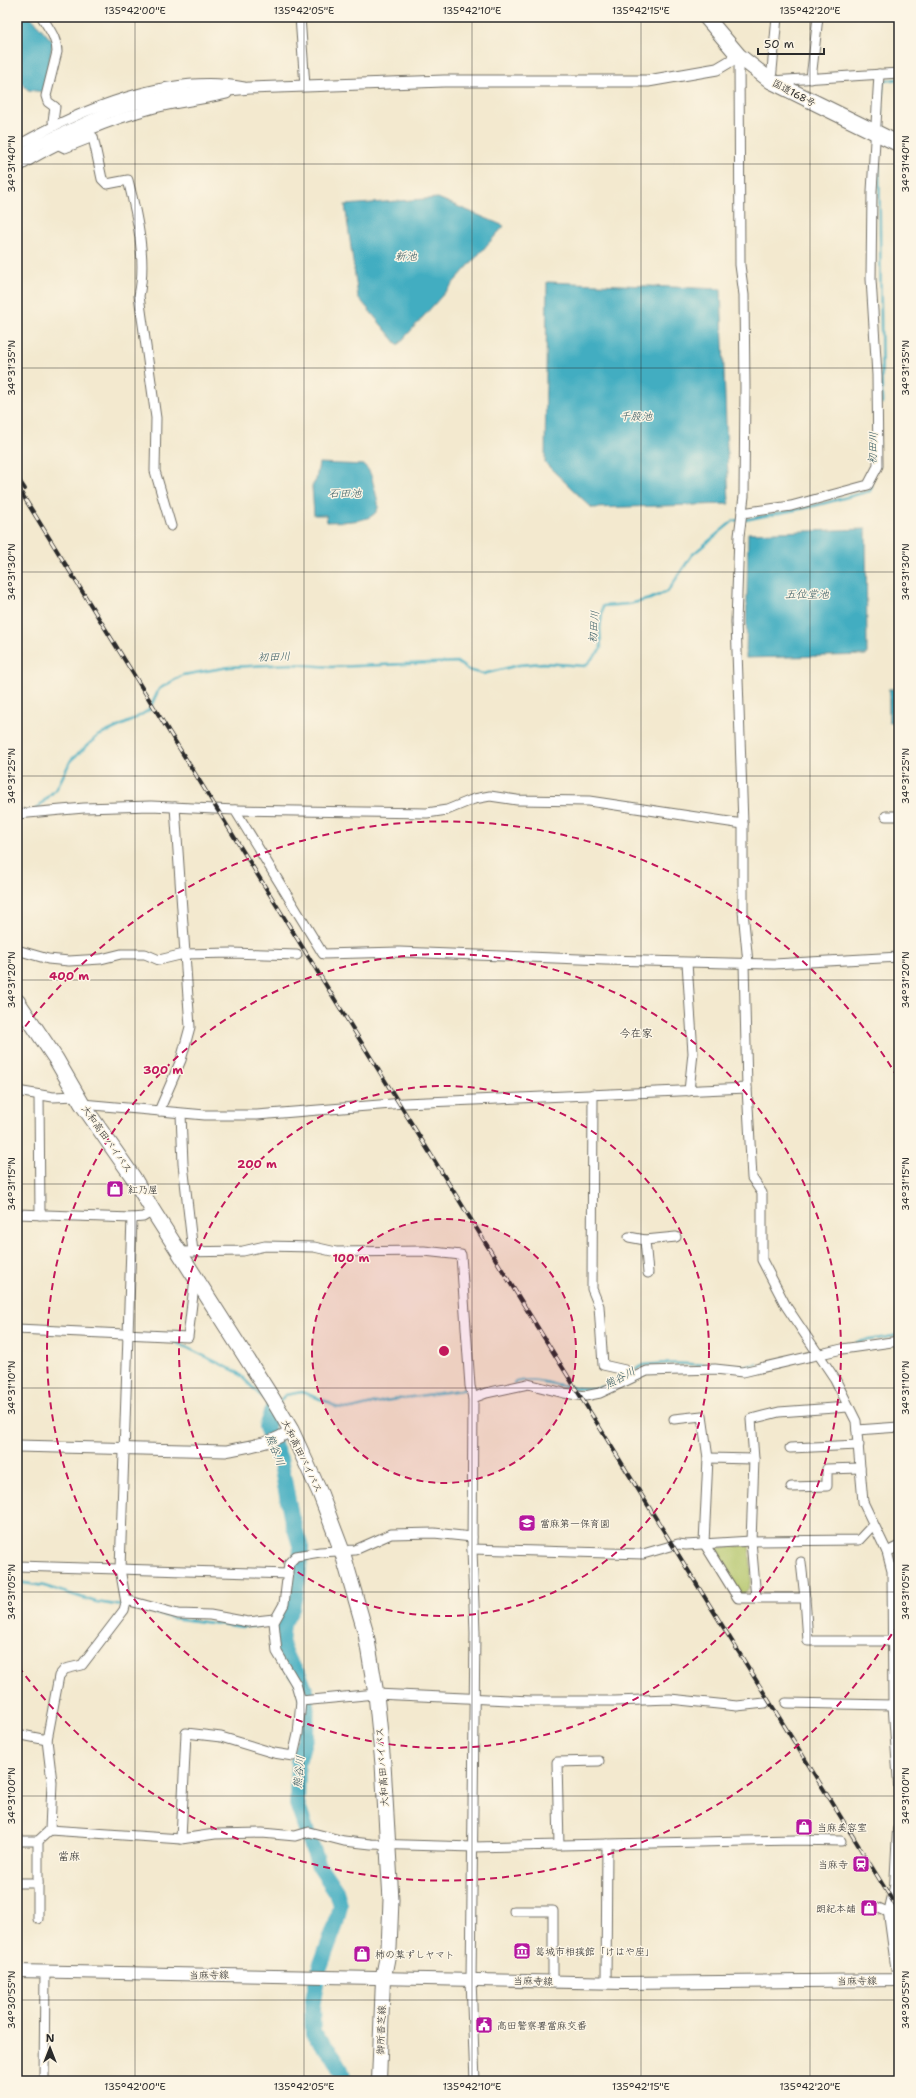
<svg xmlns="http://www.w3.org/2000/svg" width="916" height="2098" font-family="'Shantell Sans','Klee One',sans-serif">
  <style>
    .green { fill: #b2c569; stroke: #6e784a }
    .water { fill: #42adc1; stroke: #366c76 }
    .lines { fill: none; stroke-linecap: round; stroke-linejoin: round }
    .stream { stroke: #42adc1; stroke-width: 2.5 }
    .river { stroke: #42adc1; stroke-width: 16 }
    .minor-casing { stroke: #716e64; stroke-width: 11 }
    .tertiary-casing { stroke: #716e64; stroke-width: 13 }
    .secondary-casing { stroke: #716e64; stroke-width: 14 }
    .primary-casing { stroke: #716e64; stroke-width: 16 }
    .trunk-casing { stroke: #716e64; stroke-width: 17 }
    .minor { stroke: #fff; stroke-width: 9 }
    .tertiary { stroke: #fff; stroke-width: 11 }
    .secondary { stroke: #fff; stroke-width: 12 }
    .primary { stroke: #fff; stroke-width: 14 }
    .trunk { stroke: #fff; stroke-width: 15 }
    .rail-casing { stroke: #2b2b2b; stroke-width: 4 }
    .rail { stroke: #fcf5e5; stroke-width: 2.5; stroke-dasharray: 8; stroke-linecap: butt }
    .ticks { fill: none; stroke: #2b2b2b; stroke-width: 1; stroke-opacity: 0.45 }
    .ring { fill: none; stroke: #c2185b; stroke-width: 2; stroke-dasharray: 7 5 }
    .labels { text-anchor: middle; dominant-baseline: central; stroke-width: 3; stroke-linejoin: round; paint-order: stroke }
    .street-label { font-size: 10px; fill: #2b2b2b; stroke: #fcf5e5 }
    .poi-label { font-size: 10px; fill: #2b2b2b; stroke: #fcf5e5; text-anchor: start }
    .water-label { font-size: 11px; font-style: italic; fill: #335860; stroke: #fcf5e5 }
    .neighbourhood-label { font-size: 11px; fill: #2b2b2b; stroke: #fcf5e5 }
    .centre { fill: #c2185b; stroke: #fcf5e5; stroke-width: 2 }
    .ring-label { font-size: 12px; text-anchor: middle; font-weight: bold; fill: #c2185b; stroke: #fcf5e5; stroke-width: 3; stroke-linejoin: round; paint-order: stroke }
    .neatline { fill: none; stroke: #2b2b2b; stroke-width: 1.5 }
    .ticks-label { font-size: 10px; text-anchor: middle; fill: #2b2b2b }
  </style>
  <rect width="100%" height="100%" fill="#fcf5e5"/>
  <filter id="ink" filterUnits="userSpaceOnUse"><feTurbulence type="fractalNoise" baseFrequency=".025" numOctaves="2"/><feDisplacementMap in="SourceGraphic" scale="8" xChannelSelector="R" yChannelSelector="G"/><feConvolveMatrix kernelMatrix="1 2 1 2 8 2 1 2 1" color-interpolation-filters="sRGB"/></filter>
  <filter id="wash" filterUnits="userSpaceOnUse"><feTurbulence type="fractalNoise" baseFrequency=".012" numOctaves="4" result="noise"/><feDisplacementMap in="SourceGraphic" scale="16" xChannelSelector="R" yChannelSelector="G"/><feGaussianBlur stdDeviation="0.9" result="paint"/><feColorMatrix in="noise" values="0 0 0 0 0 0 0 0 0 0 0 0 0 0 0 0 0 1.4 0 .05"/><feComposite in="paint" operator="in"/></filter>
  <g filter="url(#wash)">
    <rect width="100%" height="100%" fill="#f3e9cf"/>
    <path class="green" d="M 749,1545 C 750,1558 756,1587 743,1594 L 740,1593 L 713,1552 L 716,1548 Z"/>
    <g class="water">
      <path d="M 17,17 L 31,17 L 53,42 L 43,92 L 28,90 L 17,79 Z"/>
      <path d="M 438,198 L 504,226 L 398,345 L 358,297 L 345,205 Z"/>
      <path d="M 547,282 L 721,289 L 729,504 L 592,508 L 545,463 Z"/>
      <path d="M 319,463 L 364,465 C 372,472 372,480 375,490 C 376,495 379,502 378,508 C 374,524 339,521 327,522 L 326,515 L 314,515 L 312,486 L 316,480 Z"/>
      <path d="M 866,529 L 867,655 L 746,658 L 748,533 Z"/>
      <rect x="889" y="689" width="10" height="33"/>
    </g>
    <g class="lines">
      <g class="stream">
        <path d="M 880,128 L 883,81 L 899,79"/>
        <path d="M 879,144 L 882,403"/>
        <path d="M 744,520 L 810,507 L 870,491 L 872,486"/>
        <path d="M 35,810 L 57,788 L 71,760 L 98,736 L 131,721 L 149,710 L 159,689 L 183,675 L 229,667 L 292,664 L 331,667 L 457,662 L 468,670 L 483,674 L 519,665 L 543,663 L 585,666 L 601,649 L 600,628 L 603,606 L 629,604 L 650,599 L 668,591 L 692,555 L 733,521 L 739,520"/>
        <path d="M 171,1340 L 237,1372 L 264,1399"/>
        <path d="M 857,1342 L 899,1335"/>
        <path d="M 718,1365 L 748,1366 L 757,1364"/>
        <path d="M 618,1380 L 643,1365 L 666,1363 L 713,1365"/>
        <path d="M 514,1383 C 537,1373 572,1395 603,1387"/>
        <path d="M 473,1389 L 486,1389"/>
        <path d="M 279,1402 L 285,1395 L 302,1392 L 328,1402 L 336,1407 L 352,1409 L 384,1401 L 468,1389"/>
        <path d="M 17,1582 L 44,1586 L 96,1602 L 130,1607 L 172,1618 L 243,1627 L 271,1625"/>
        <path d="M 276,1625 L 283,1624"/>
      </g>
      <path class="river" d="M 273,1408 L 266,1427 L 280,1459 L 291,1516 L 301,1548 L 298,1580 L 292,1608 L 283,1624 L 281,1645 L 289,1663 L 300,1677 L 307,1695 L 306,1735 L 298,1762 L 297,1804 L 319,1866 L 336,1891 L 340,1905 L 336,1924 L 318,1972 L 312,2007 L 313,2034 C 327,2048 341,2061 344,2081"/>
    </g>
  </g>
  <g filter="url(#ink)">
    <g class="lines">
      <g class="minor-casing">
        <g id="minor">
          <path d="M 42,17 C 49,29 57,38 57,52 L 46,96 L 48,102 L 55,107 L 53,121 L 54,126"/>
          <path d="M 300,17 L 305,86"/>
          <path d="M 777,17 L 771,81 L 899,73"/>
          <path d="M 739,56 L 740,265 L 744,295 L 745,388 L 744,496 L 739,536 L 736,622 L 743,824 L 743,911 L 748,963"/>
          <path d="M 811,79 L 818,17"/>
          <path d="M 57,144 L 65,148 L 93,137 L 102,179 L 107,184 L 128,180 C 137,215 147,259 139,296 L 156,418 L 155,471 L 171,526"/>
          <path d="M 17,146 C 81,109 170,72 244,87"/>
          <path d="M 17,168 C 60,141 105,121 155,108 C 178,102 203,100 227,94"/>
          <path d="M 742,513 L 791,506 L 868,485 L 878,466 L 877,375 L 871,279 L 872,191 L 879,74"/>
          <path d="M 235,810 L 427,813 L 447,810 L 474,799 L 490,796 L 517,800 L 589,801 L 743,824"/>
          <path d="M 17,814 L 84,808 L 151,806 L 235,810 L 323,954 L 399,952 L 605,960 L 774,964 L 899,957"/>
          <path d="M 886,816 L 899,816"/>
          <path d="M 17,950 L 48,959 L 69,961 L 101,959 L 121,954 L 145,954 L 159,960 L 184,954 L 232,953 L 297,955"/>
          <path d="M 687,963 L 693,1053 L 689,1091"/>
          <path d="M 744,963 L 747,1088 L 752,1178 L 762,1193 L 762,1260 L 786,1306 L 835,1379 L 856,1421 L 863,1502 L 887,1552 L 892,1571 L 893,1705 L 899,1792"/>
          <path d="M 17,1091 L 53,1097 L 77,1096"/>
          <path d="M 593,1094 L 592,1289 L 599,1306 L 603,1365 L 625,1370 L 632,1377"/>
          <path d="M 39,1095 L 40,1215"/>
          <path d="M 82,1104 L 205,1115 L 257,1115 L 404,1103 L 747,1088"/>
          <path d="M 159,1111 L 181,1060 L 190,1027 L 175,807"/>
          <path d="M 181,1114 L 183,1164 L 193,1252"/>
          <path d="M 17,1214 L 132,1218 L 143,1217 L 153,1211"/>
          <path d="M 629,1237 L 645,1240"/>
          <path d="M 179,1252 L 243,1251 L 265,1246 L 314,1247 L 336,1252 L 424,1251 L 461,1255 L 470,1386 L 473,1398 L 472,1549 L 475,1633 L 471,1980 L 475,2081"/>
          <path d="M 648,1273 L 645,1240 L 676,1237"/>
          <path d="M 17,1329 L 188,1337 L 195,1278"/>
          <path d="M 473,1398 L 486,1393 L 528,1384 L 564,1393 L 585,1396 L 600,1393 L 647,1371 L 715,1369 L 743,1372 L 842,1349 L 899,1341"/>
          <path d="M 674,1419 L 702,1416 L 708,1458 L 704,1543 L 738,1598 L 805,1598 L 808,1641 L 894,1641"/>
          <path d="M 857,1430 L 899,1427"/>
          <path d="M 790,1448 L 859,1445"/>
          <path d="M 708,1458 L 754,1459"/>
          <path d="M 791,1487 L 827,1486 L 827,1469 L 860,1468"/>
          <path d="M 472,1549 L 643,1554 L 678,1544 L 686,1545 L 751,1541 L 859,1540 L 873,1525"/>
          <path d="M 887,1552 L 899,1546"/>
          <path d="M 801,1562 L 805,1598"/>
          <path d="M 17,1566 L 288,1574"/>
          <path d="M 756,1598 L 751,1541 L 754,1459 L 751,1419 L 779,1412 L 848,1407"/>
          <path d="M 126,1600 L 178,1614 L 210,1615 L 248,1622 L 274,1619"/>
          <path d="M 301,1701 L 296,1684 L 277,1652 L 274,1622 L 284,1604 L 289,1563 L 296,1556 L 320,1552 L 355,1550 L 391,1534 L 434,1533 L 472,1537"/>
          <path d="M 786,1703 L 893,1705"/>
          <path d="M 17,1734 L 47,1740"/>
          <path d="M 50,1830 L 52,1782 L 47,1740 L 59,1676 L 65,1669 L 82,1665 L 124,1610 L 126,1603 L 120,1569 L 132,1218"/>
          <path d="M 181,1839 L 186,1733 L 221,1737 L 274,1753 L 293,1756 L 298,1734 L 301,1701 L 376,1694 L 531,1701 L 615,1701 L 670,1699 L 737,1706 L 765,1703"/>
          <path d="M 17,1841 L 38,1841 L 50,1830 L 181,1839 L 215,1834 L 262,1833 L 295,1836 L 309,1832 L 344,1841 L 371,1844 L 474,1847 L 796,1840 L 841,1841"/>
          <path d="M 38,1841 L 38,1919"/>
          <path d="M 559,1845 L 557,1762 L 599,1761"/>
          <path d="M 17,1883 L 38,1883"/>
          <path d="M 874,1906 L 890,1913"/>
          <path d="M 514,1911 L 553,1911 L 553,1982"/>
          <path d="M 606,1983 L 607,1844"/>
          <path d="M 44,2081 L 45,1971"/>
        </g>
      </g>
      <g class="tertiary-casing">
        <g id="tertiary">
          <path d="M 17,158 L 39,144 L 107,113 L 137,103 L 176,95 L 250,88 L 444,81 L 648,81 L 717,69 L 739,56"/>
          <path d="M 17,1446 L 226,1451 C 249,1446 272,1444 291,1430"/>
        </g>
      </g>
      <g class="secondary-casing">
        <path id="secondary" d="M 17,1971 L 623,1983 L 899,1980 L 890,1913 L 896,1887 L 899,1830"/>
      </g>
      <g class="primary-casing">
        <path id="primary" d="M 379,2081 L 383,1979"/>
      </g>
      <g class="trunk-casing">
        <g id="trunk">
          <path d="M 706,17 L 739,56 L 771,81 L 899,144"/>
          <path d="M 17,1001 L 56,1059 L 82,1104 L 133,1177 L 153,1211 L 272,1398 L 291,1430 L 320,1493 L 342,1551 L 366,1634 L 376,1694 L 383,1764 L 391,1900 L 389,1948 L 383,1979"/>
        </g>
      </g>
      <use href="#minor" class="minor"/>
      <use href="#tertiary" class="tertiary"/>
      <use href="#secondary" class="secondary"/>
      <use href="#primary" class="primary"/>
      <use href="#trunk" class="trunk"/>
      <g class="rail-casing">
        <g id="rail">
          <path d="M 17,477 L 25,489"/>
          <path d="M 17,486 L 899,1911"/>
        </g>
      </g>
      <use href="#rail" class="rail"/>
    </g>
  </g>
  <path class="ticks" d="M 135,17 L 135,2081M 304,17 L 304,2081M 472,17 L 472,2081M 641,17 L 641,2081M 810,17 L 810,2081M 17,164 L 899,164M 17,368 L 899,368M 17,572 L 899,572M 17,776 L 899,776M 17,980 L 899,980M 17,1184 L 899,1184M 17,1388 L 899,1388M 17,1592 L 899,1592M 17,1796 L 899,1796M 17,2000 L 899,2000"/>
  <circle cx="444" cy="1351" r="132" fill="#c2185b" fill-opacity=".12"/>
  <g class="ring">
    <circle cx="444" cy="1351" r="132"/>
    <circle cx="444" cy="1351" r="265"/>
    <circle cx="444" cy="1351" r="397"/>
    <path d="M898 1624A530 530 0 0 1 18 1666M18 1036A530 530 0 0 1 898 1078"/>
  </g>
  <defs>
    <g id="shop-square" transform="scale(0.9)"><rect x="-9" y="-9" width="18" height="18" rx="4" fill="#b5179e" stroke="#fcf5e5"/><path d="M-5-2.5h2.3a2.7 3.5 0 0 1 5.4 0H5L5.5 6h-11ZM-1.5-2.5h3a1.5 2.3 0 0 0-3 0Z" fill="#fff"/></g>
    <g id="school-square" transform="scale(0.9)"><rect x="-9" y="-9" width="18" height="18" rx="4" fill="#b5179e" stroke="#fcf5e5"/><path d="M0-5L7-2L0 1L-7-2ZM-4 1L0 2.5L4 1V4Q0 6-4 4Z" fill="#fff"/></g>
    <g id="station-square" transform="scale(0.9)"><rect x="-9" y="-9" width="18" height="18" rx="4" fill="#b5179e" stroke="#fcf5e5"/><path d="M-3-6H3Q5-6 5-4V2Q5 4 3 4L4.5 6H3L1.5 4h-3L-3 6H-4.5L-3 4Q-5 4-5 2V-4Q-5-6-3-6ZM-3.5-4v3h7v-3ZM-3.5 1v1.5H-2V1ZM2 1v1.5H3.5V1Z" fill="#fff"/></g>
    <g id="museum-square" transform="scale(0.9)"><rect x="-9" y="-9" width="18" height="18" rx="4" fill="#b5179e" stroke="#fcf5e5"/><path d="M0-6L6-3V-2H-6V-3ZM-5-1h2V3h-2ZM-1-1h2V3h-2ZM3-1h2V3H3ZM-6 4H6V6H-6Z" fill="#fff"/></g>
    <g id="civic-square" transform="scale(0.9)"><rect x="-9" y="-9" width="18" height="18" rx="4" fill="#b5179e" stroke="#fcf5e5"/><path d="M-.6-6.5H3V-4.5H.6V-3L4-1V1h2V6H-6V1h2V-1L-.6-3ZM-1.2 2.5V6h2.4V2.5Z" fill="#fff"/></g>
  </defs>
  <g fill-rule="evenodd">
    <use href="#shop-square" x="115" y="1189"/>
    <use href="#school-square" x="527" y="1523"/>
    <use href="#shop-square" x="804" y="1827"/>
    <use href="#station-square" x="861" y="1864"/>
    <use href="#shop-square" x="869" y="1908"/>
    <use href="#museum-square" x="522" y="1951"/>
    <use href="#shop-square" x="362" y="1954"/>
    <use href="#civic-square" x="484" y="2025"/>
  </g>
  <g class="labels">
    <g class="street-label">
      <text transform="translate(794 93) rotate(28)">国道168号</text>
      <text transform="translate(107 1139) rotate(55)">大和高田バイパス</text>
      <text transform="translate(302 1456) rotate(64)">大和高田バイパス</text>
      <text transform="translate(382 1767) rotate(-94)">大和高田バイパス</text>
      <text transform="translate(209 1975) rotate(-1)">当麻寺線</text>
      <text transform="translate(533 1981) rotate(1)">当麻寺線</text>
      <text transform="translate(857 1981) rotate(-1)">当麻寺線</text>
      <text transform="translate(381 2030) rotate(-88)">御所香芝線</text>
    </g>
    <g class="poi-label">
      <text x="128" y="1189">紅乃屋</text>
      <text x="540" y="1523">當麻第一保育園</text>
      <text x="817" y="1827">当麻美容室</text>
      <text x="848" y="1864" text-anchor="end">当麻寺</text>
      <text x="856" y="1908" text-anchor="end">朗紀本舗</text>
      <text x="535" y="1951">葛城市相撲館「けはや座」</text>
      <text x="375" y="1954">柿の葉ずしヤマト</text>
      <text x="497" y="2025">高田警察署當麻交番</text>
    </g>
    <g class="water-label">
      <text x="406" y="256">新池</text>
      <text x="636" y="416">千股池</text>
      <text transform="translate(873 448) rotate(-88)">初田川</text>
      <text x="345" y="493">石田池</text>
      <text x="807" y="594">五位堂池</text>
      <text transform="translate(594 627) rotate(-86)">初田川</text>
      <text transform="translate(274 657) rotate(-2)">初田川</text>
      <text transform="translate(620 1378) rotate(-28)">熊谷川</text>
      <text transform="translate(275 1450) rotate(69)">熊谷川</text>
      <text transform="translate(299 1772) rotate(-84)">熊谷川</text>
    </g>
    <g class="neighbourhood-label">
      <text x="636" y="1033">今在家</text>
      <text x="69" y="1856">當麻</text>
    </g>
  </g>
  <circle cx="444" cy="1351" r="6" class="centre"/>
  <g class="ring-label">
    <text x="69" y="980">400 m</text>
    <text x="163" y="1074">300 m</text>
    <text x="257" y="1168">200 m</text>
    <text x="351" y="1262">100 m</text>
  </g>
  <rect width="916" height="2098" fill="none" stroke="#fcf5e5" stroke-width="44"/>
  <g transform="translate(50 2048)" stroke="#fcf5e5" stroke-width="3" paint-order="stroke">
  <path d="M0-3L7 15L0 10L-7 15Z" fill="#2b2b2b"/>
  <text y="-6" font-size="11" font-weight="bold" text-anchor="middle" fill="#2b2b2b">N</text>
  </g>
  <path d="M758 48v6h66v-6" fill="none" stroke="#2b2b2b" stroke-width="2"/>
  <text x="764" y="48" font-size="12" fill="#2b2b2b" stroke="#fcf5e5" stroke-width="3" paint-order="stroke">50 m</text>
  <rect x="22" y="22" width="872" height="2054" class="neatline"/>
  <g class="ticks-label">
    <text x="135" y="14">135°42'00"E</text>
    <text x="304" y="14">135°42'05"E</text>
    <text x="472" y="14">135°42'10"E</text>
    <text x="641" y="14">135°42'15"E</text>
    <text x="810" y="14">135°42'20"E</text>
    <text transform="translate(11 164) rotate(-90)" y="4">34°31'40"N</text>
    <text transform="translate(905 164) rotate(-90)" y="4">34°31'40"N</text>
    <text transform="translate(11 368) rotate(-90)" y="4">34°31'35"N</text>
    <text transform="translate(905 368) rotate(-90)" y="4">34°31'35"N</text>
    <text transform="translate(11 572) rotate(-90)" y="4">34°31'30"N</text>
    <text transform="translate(905 572) rotate(-90)" y="4">34°31'30"N</text>
    <text transform="translate(11 776) rotate(-90)" y="4">34°31'25"N</text>
    <text transform="translate(905 776) rotate(-90)" y="4">34°31'25"N</text>
    <text transform="translate(11 980) rotate(-90)" y="4">34°31'20"N</text>
    <text transform="translate(905 980) rotate(-90)" y="4">34°31'20"N</text>
    <text transform="translate(11 1184) rotate(-90)" y="4">34°31'15"N</text>
    <text transform="translate(905 1184) rotate(-90)" y="4">34°31'15"N</text>
    <text transform="translate(11 1388) rotate(-90)" y="4">34°31'10"N</text>
    <text transform="translate(905 1388) rotate(-90)" y="4">34°31'10"N</text>
    <text transform="translate(11 1592) rotate(-90)" y="4">34°31'05"N</text>
    <text transform="translate(905 1592) rotate(-90)" y="4">34°31'05"N</text>
    <text transform="translate(11 1796) rotate(-90)" y="4">34°31'00"N</text>
    <text transform="translate(905 1796) rotate(-90)" y="4">34°31'00"N</text>
    <text transform="translate(11 2000) rotate(-90)" y="4">34°30'55"N</text>
    <text transform="translate(905 2000) rotate(-90)" y="4">34°30'55"N</text>
    <text x="135" y="2090">135°42'00"E</text>
    <text x="304" y="2090">135°42'05"E</text>
    <text x="472" y="2090">135°42'10"E</text>
    <text x="641" y="2090">135°42'15"E</text>
    <text x="810" y="2090">135°42'20"E</text>
  </g>
</svg>
